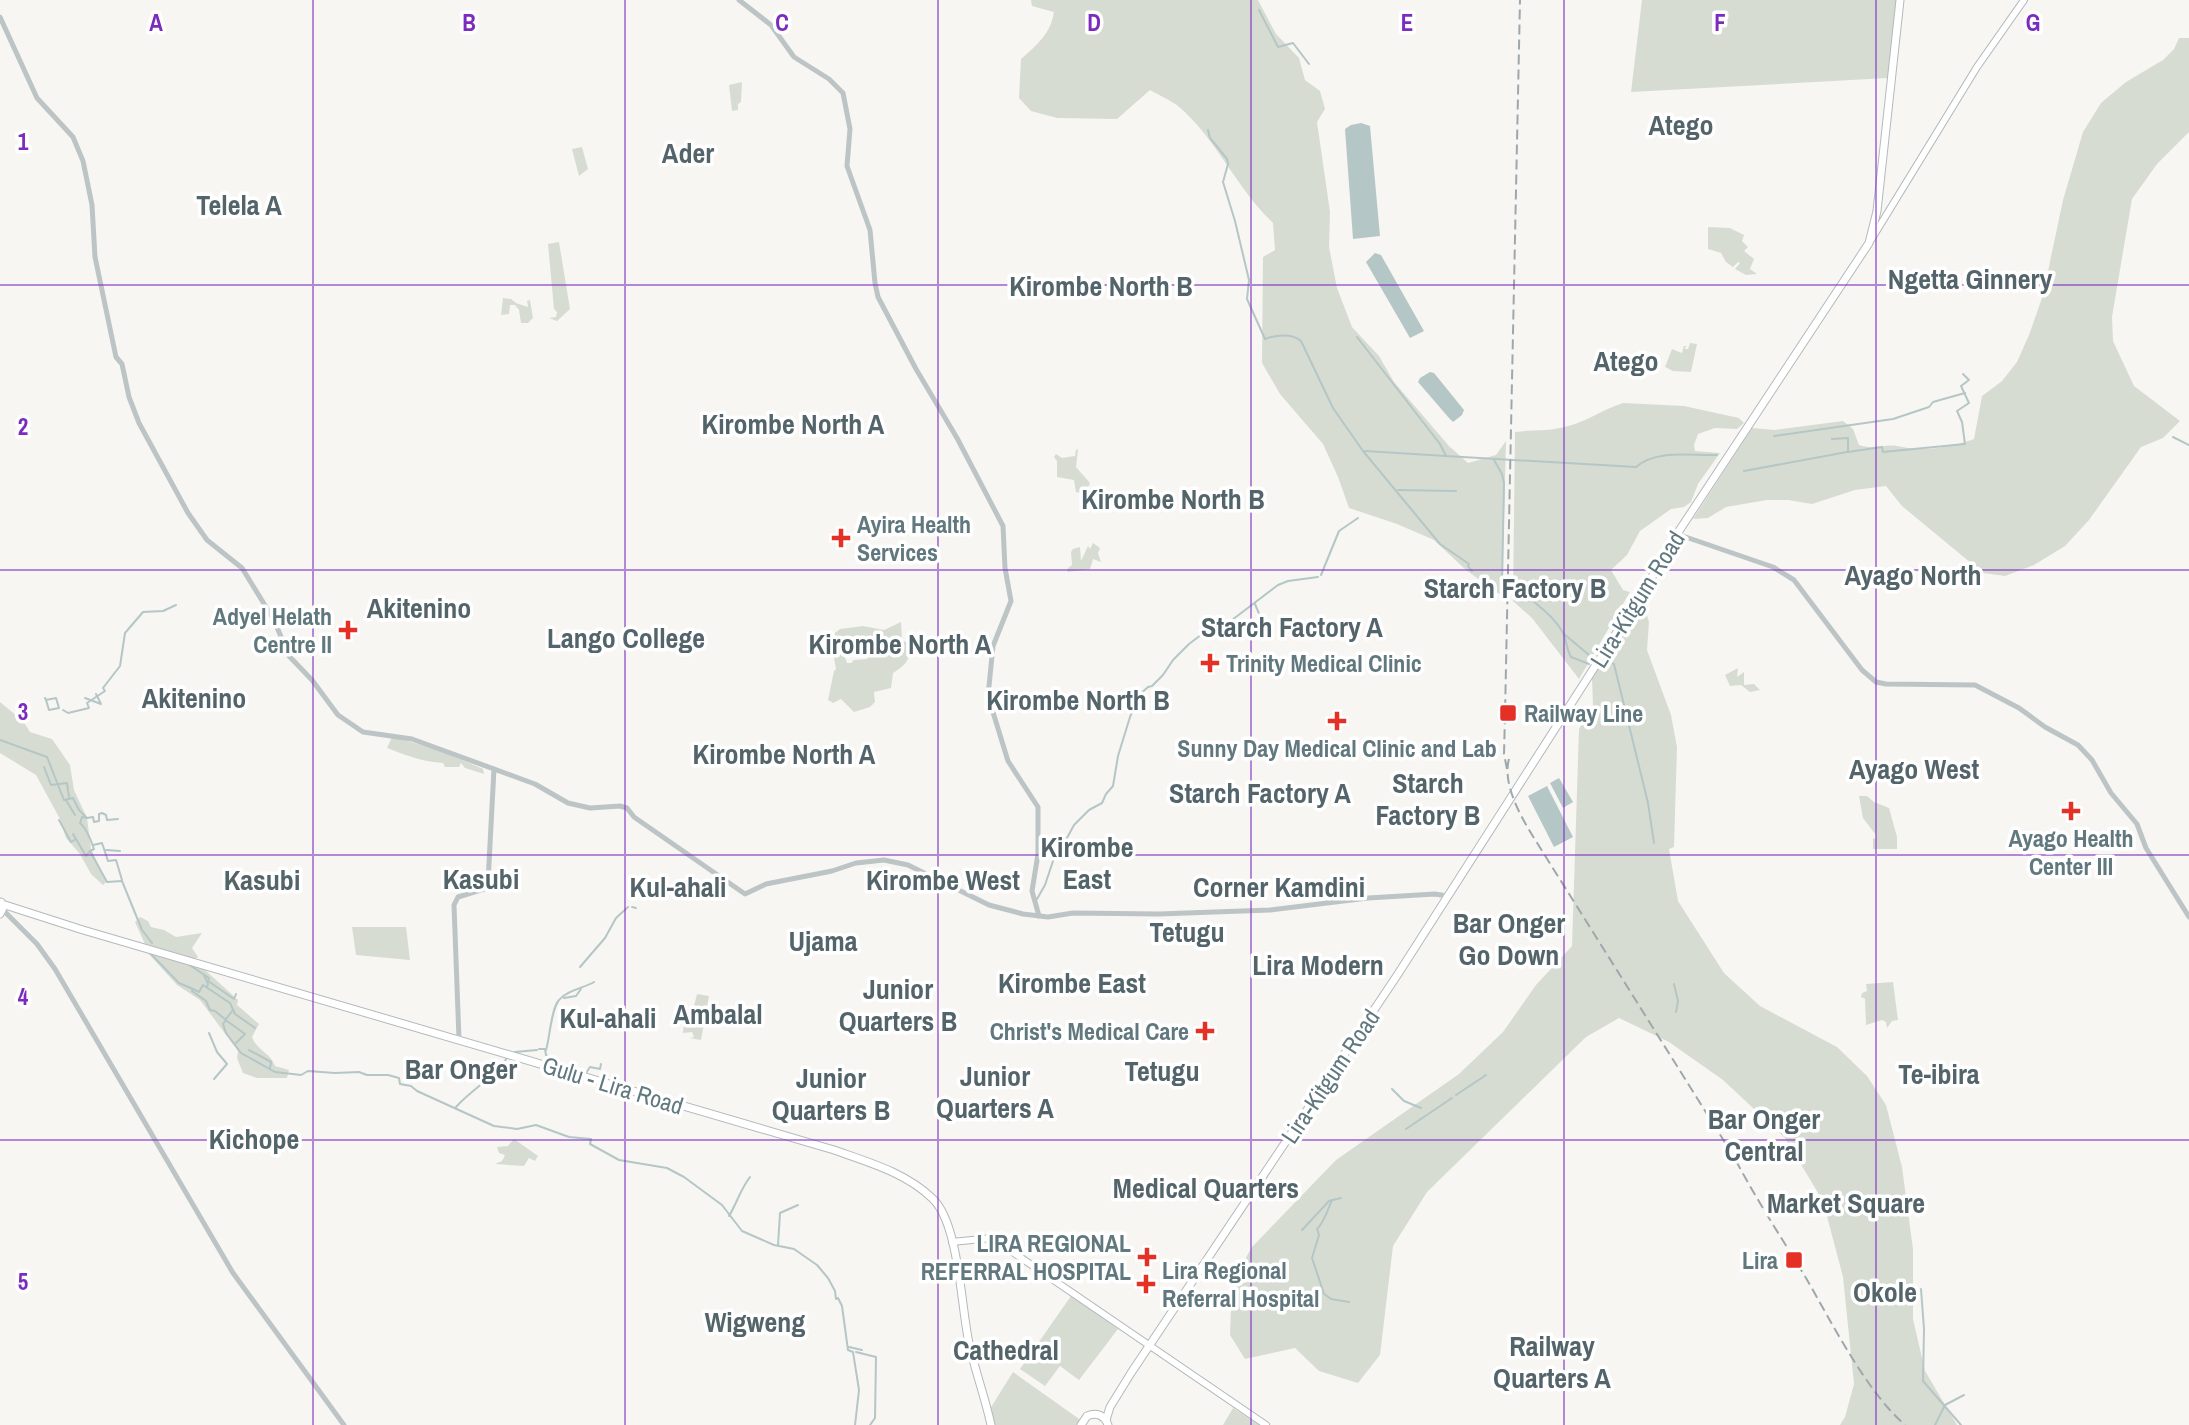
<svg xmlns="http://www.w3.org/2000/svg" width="2189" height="1425" font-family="'Archivo Narrow',sans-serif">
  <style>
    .green { fill: #d7dcd2 }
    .water { fill: #b5c6c7 }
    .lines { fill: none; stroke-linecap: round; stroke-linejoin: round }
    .stream { stroke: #b5c6c7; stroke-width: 2 }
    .secondary-casing { stroke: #afb8bb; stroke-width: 8 }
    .primary-casing { stroke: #b3b9bc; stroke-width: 9 }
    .tertiary { stroke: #bdc4c6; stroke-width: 5 }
    .secondary { stroke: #fff; stroke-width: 6 }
    .primary { stroke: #fff; stroke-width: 7 }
    .rail { stroke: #9ea8ac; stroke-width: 2; stroke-dasharray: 10 5; stroke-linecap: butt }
    .grid { fill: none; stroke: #7b2cbf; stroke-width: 2; stroke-opacity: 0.55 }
    .poi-dot { fill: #e53025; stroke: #fff; stroke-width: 2.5 }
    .labels { text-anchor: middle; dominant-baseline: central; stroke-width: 7; stroke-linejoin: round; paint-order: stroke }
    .poi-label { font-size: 24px; font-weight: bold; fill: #61787f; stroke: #fff; text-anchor: start }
    .street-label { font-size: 24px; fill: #61787f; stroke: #fff }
    .quarter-label { font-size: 28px; font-weight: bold; fill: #53646a; stroke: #fff }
    .grid-label { font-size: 23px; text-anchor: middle; font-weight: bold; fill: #7b2cbf; stroke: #fff; stroke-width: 7; stroke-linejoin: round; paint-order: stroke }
  </style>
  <rect width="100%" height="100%" fill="#f7f6f3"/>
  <g class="green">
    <path d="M 1031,0 L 1258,0 L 1276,34 L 1299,58 L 1305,80 L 1320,91 L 1325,109 L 1317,122 L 1330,212 L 1329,247 L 1337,288 L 1352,327 L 1379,356 L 1394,382 L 1449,446 L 1468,463 L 1496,455 L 1506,441 L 1502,596 L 1466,570 L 1434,540 L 1397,524 L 1349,508 L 1338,477 L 1323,444 L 1280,394 L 1262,363 L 1263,257 L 1275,250 L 1273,223 C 1236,188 1217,139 1178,106 C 1170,100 1159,95 1150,90 L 1117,119 L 1057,118 L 1031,111 L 1019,98 L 1021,59 C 1037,45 1051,33 1054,12 L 1032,6 Z"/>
    <path d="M 1642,0 L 1897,0 L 1888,78 L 1631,92 Z"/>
    <path d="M 2179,38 L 2189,38 L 2189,132 L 2157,164 L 2132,199 L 2112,317 L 2113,341 L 2134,386 L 2180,421 L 2163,438 L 2141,447 L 2089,520 L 2065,546 L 2034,565 L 2005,576 L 1983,573 L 1902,506 L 1886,486 L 1855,490 L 1812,504 L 1788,500 L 1767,500 L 1726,507 L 1708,518 L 1693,519 L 1752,428 L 1775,430 L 1843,421 L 1853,429 L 1859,445 C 1874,450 1884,444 1897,446 C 1924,452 1948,448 1974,439 L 1982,396 L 2002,381 L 2017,362 L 2029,335 L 2043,295 L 2063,200 L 2083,132 L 2101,103 L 2126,82 L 2163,60 L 2174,49 Z"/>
    <path d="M 742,82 L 741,102 L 738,104 L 738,110 L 732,111 L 729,85 Z"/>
    <path d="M 582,147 L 588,169 L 579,176 L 572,149 Z"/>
    <path d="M 1708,227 L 1730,228 L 1744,235 L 1742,241 L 1748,247 L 1744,251 L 1754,259 L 1750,269 L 1757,274 L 1746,275 L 1735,269 L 1740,263 L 1738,262 L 1733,267 L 1726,262 L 1721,253 L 1708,249 Z"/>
    <path d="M 559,242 L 570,309 L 557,321 L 549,318 L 556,317 L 557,312 L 554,309 L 548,244 Z"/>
    <path d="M 503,298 L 511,299 L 516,303 L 528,307 L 527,301 L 530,300 L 533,318 L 528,323 L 521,323 L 519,310 L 515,305 L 510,305 L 509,314 L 501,315 Z"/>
    <path d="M 1690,343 L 1697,344 L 1691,372 L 1673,371 L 1665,367 L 1672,349 L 1682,353 L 1684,346 L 1686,346 L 1685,349 L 1688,349 Z"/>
    <path d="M 1623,403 L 1684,406 L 1739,418 L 1744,423 L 1737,429 L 1715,428 L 1698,434 L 1694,445 L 1695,451 L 1720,453 L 1698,484 L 1691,502 L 1684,507 L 1671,509 L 1640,531 L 1627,555 L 1611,570 L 1623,590 L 1630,592 L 1579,679 L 1532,618 L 1513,601 L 1515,432 C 1530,430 1546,431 1560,428 C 1583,424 1601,410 1623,403 Z"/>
    <path d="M 1078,449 L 1076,467 L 1090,483 L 1085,494 L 1076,492 L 1074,480 L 1057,477 L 1057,461 L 1054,457 L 1056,454 L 1062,458 L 1075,456 L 1076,450 Z"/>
    <path d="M 1093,543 L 1100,548 L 1098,553 L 1101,562 L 1093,559 L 1090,569 L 1067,572 L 1068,568 L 1072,565 L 1071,552 L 1073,549 L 1080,547 L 1081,561 L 1088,546 L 1090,549 Z"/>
    <path d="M 1638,608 L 1646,612 L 1649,622 L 1647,650 L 1671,715 L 1677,747 L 1674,847 L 1669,849 L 1678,901 L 1724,973 L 1760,1006 L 1837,1047 L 1867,1076 L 1886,1105 L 1902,1167 L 1913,1249 L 1913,1319 L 1925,1371 L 1957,1425 L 1840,1425 L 1845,1417 L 1854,1384 L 1843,1277 L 1823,1201 L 1785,1138 L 1723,1080 L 1669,1042 L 1619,1018 L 1586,1037 L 1427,1192 L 1393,1246 L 1380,1355 L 1358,1383 L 1319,1371 L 1295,1348 L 1245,1359 L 1230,1335 L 1232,1282 L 1252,1247 L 1336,1160 L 1459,1074 L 1503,1032 L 1536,985 L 1572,946 L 1579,729 L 1593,706 L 1592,678 Z"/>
    <path d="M 901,622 L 902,640 L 909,644 C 910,661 907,664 893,673 L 891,688 L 874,692 L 875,702 L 870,707 L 854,712 L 841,699 L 833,703 L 828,700 L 834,671 L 836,669 L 832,647 L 843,652 L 847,663 L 851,663 L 854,660 L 867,659 L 869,655 L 867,640 L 863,638 L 849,643 L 835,637 L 835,633 L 840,629 L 863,626 L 884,630 Z"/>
    <path d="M 1738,668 L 1737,677 L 1744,672 L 1744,685 L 1754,684 L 1760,690 L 1750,692 L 1741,685 L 1730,686 L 1725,675 Z"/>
    <path d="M 0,702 L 23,721 L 30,732 L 52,739 L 70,765 L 74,790 L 87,818 L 91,849 L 106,882 L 103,885 L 91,874 L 80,854 L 66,838 L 60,819 L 36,775 L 0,753 Z"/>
    <path d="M 392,737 C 423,744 454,756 483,769 L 484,774 L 465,768 L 461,763 L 459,767 L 445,767 L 443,763 C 423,762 405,755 387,748 Z"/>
    <path d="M 1859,796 L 1867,796 L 1874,802 L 1889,808 L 1897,837 L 1897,849 L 1873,849 L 1873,838 L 1876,839 L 1876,835 L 1863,818 Z"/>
    <path d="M 140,917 L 148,921 L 151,927 L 164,930 L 176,937 L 202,933 L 192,948 L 198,957 L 195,959 L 145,944 L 135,922 Z"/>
    <path d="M 352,927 L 406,927 L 410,960 L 356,955 Z"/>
    <path d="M 147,952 L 204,969 L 238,1000 L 237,1005 L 259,1024 L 252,1037 C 257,1051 271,1053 275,1066 L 289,1070 L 287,1078 L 257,1078 L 243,1073 L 237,1058 L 238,1051 L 200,1000 L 177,985 Z"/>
    <path d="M 1893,982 L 1898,1020 L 1892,1021 L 1887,1028 L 1886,1022 L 1882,1020 L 1866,1025 L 1865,999 L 1861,997 L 1862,993 L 1867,991 L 1866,984 Z"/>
    <path d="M 697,994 L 709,996 L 701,1040 L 690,1038 L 694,1037 L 692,1032 L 683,1033 L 684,1021 L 694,1021 L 692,1016 L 693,1011 L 689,1011 L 691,1006 L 694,1006 Z"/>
    <path d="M 514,1139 L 538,1156 L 535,1161 L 529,1158 L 524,1166 L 495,1164 L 502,1161 L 505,1155 L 499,1153 L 497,1147 L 508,1146 Z"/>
    <path d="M 1071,1296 L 1118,1329 L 1079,1380 L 1060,1366 L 1045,1386 L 1020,1369 Z"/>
    <path d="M 1013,1372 L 1082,1421 L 1082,1425 L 991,1425 L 988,1412 Z"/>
    <path d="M 1233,1408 L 1259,1425 L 1223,1425 Z"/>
  </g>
  <g class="water">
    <path d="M 1361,123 L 1370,126 L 1380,236 L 1353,239 L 1345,129 L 1351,125 Z"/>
    <path d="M 1375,253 L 1381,255 L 1424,331 L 1410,338 L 1366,262 Z"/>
    <path d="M 1430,372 L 1434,373 L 1464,410 L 1462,415 L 1453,422 L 1449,418 L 1418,382 L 1420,378 Z"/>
    <path d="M 1559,778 L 1573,802 L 1563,808 L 1550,783 Z"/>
    <path d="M 1547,786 L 1573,837 L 1554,847 L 1528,796 Z"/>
  </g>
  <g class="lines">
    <g class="stream">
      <path d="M 1259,10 L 1278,47 L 1293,43 L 1309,64"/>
      <path d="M 1208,130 L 1210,138 L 1227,159 L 1228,164 L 1223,182 L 1235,221 L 1249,280 L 1247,299 L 1265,339 C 1275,335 1292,333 1301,341 L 1333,408 L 1363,451 L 1440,544 L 1469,564 L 1468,566 L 1472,571"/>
      <path d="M 1357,337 L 1440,444 L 1446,456 L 1636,467 C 1657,449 1691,456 1717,455"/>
      <path d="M 1774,436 L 1893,419 L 1929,407 L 1933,402 L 1965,393"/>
      <path d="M 2173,437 L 2189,445"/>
      <path d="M 1832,439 L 1848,438 L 1848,452 L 1882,447 L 1883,452 L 1965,444 L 1962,422 L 1957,411 L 1969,403 L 1961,386 L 1969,380 L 1963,374"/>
      <path d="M 1365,451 L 1446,456"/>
      <path d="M 1494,460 L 1502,474 L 1504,483 L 1502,584 C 1520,588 1553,615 1562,631 C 1567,639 1566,649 1571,657 L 1589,664"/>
      <path d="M 1744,471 L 1847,452"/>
      <path d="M 1398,490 L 1456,491"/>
      <path d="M 1321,575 L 1339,531 L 1358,518"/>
      <path d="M 1255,604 L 1265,628 L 1273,626"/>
      <path d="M 1564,634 L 1589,655 L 1596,658"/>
      <path d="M 1603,660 L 1614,664 L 1648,803 L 1654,843"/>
      <path d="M 45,698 L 46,700 L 56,698 L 59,708 L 49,710 L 46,700"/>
      <path d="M 85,698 L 101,704 L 96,694"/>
      <path d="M 63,710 L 68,713 L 89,708 L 87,703 L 105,691 L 103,688 L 120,666 L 125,633 L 143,612 L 163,611 L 176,605"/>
      <path d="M 0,740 L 47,757 L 64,800 L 73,798 L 79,810 L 87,818 L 82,817 L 80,823 C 86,828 91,840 94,849 L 90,851 L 107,882 L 122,881 L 142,930 L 152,943"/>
      <path d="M 44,767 L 51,785 L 67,783 L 69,797"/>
      <path d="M 66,800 L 75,815"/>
      <path d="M 87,818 L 93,817 L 94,822 L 99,821 L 99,814 L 102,813 L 106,815 L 107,820 L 118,819"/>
      <path d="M 59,820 L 71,842 L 76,839"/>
      <path d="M 73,834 L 86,856 L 89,852"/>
      <path d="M 1055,843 L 1067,838 L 1074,825 L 1089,810 L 1102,803 L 1106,794 L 1113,786 L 1118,756 L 1130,717 L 1139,695 L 1148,687 L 1152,686 L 1163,675 L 1173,660 L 1189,644 L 1218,622 L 1232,620 L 1278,585 L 1288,581 L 1318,577"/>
      <path d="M 93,845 L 102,843 L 108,861 L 116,860 L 122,880"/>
      <path d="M 106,850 L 120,851"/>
      <path d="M 1057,851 L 1061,842"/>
      <path d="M 1037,899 L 1045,885 L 1055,855"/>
      <path d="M 632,907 L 636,908"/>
      <path d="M 149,952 L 179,983 L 193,989 L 192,991 L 206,1001 L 210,1010 L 215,1011 L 226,1020 L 223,1024 L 226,1033 L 241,1053 L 275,1072 L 301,1075 L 308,1071 L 335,1073 L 359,1072 L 367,1075 L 388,1075 L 399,1078 L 400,1084 L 411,1086 L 417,1091 L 494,1126 L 517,1129 L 536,1125 L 569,1137 L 591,1139 L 590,1144 L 619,1160 L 667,1168 L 684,1177 L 722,1205 L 742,1231 L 774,1245 L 794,1249 L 817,1265 L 828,1278 L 835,1291 L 836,1299 L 838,1298 L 842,1306 L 848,1350 L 853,1352 L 859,1390 L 855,1425"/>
      <path d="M 188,964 L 209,978 L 208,981 L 234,999 L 236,994"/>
      <path d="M 580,967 L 605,938 L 616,918 L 628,907"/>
      <path d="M 204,975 L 208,984 L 207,987"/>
      <path d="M 1674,984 L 1678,1001 L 1676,1012"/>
      <path d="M 193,989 L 199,992 L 203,985 L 230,1003 L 235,1014 L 255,1028"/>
      <path d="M 564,998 L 576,996 L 581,989"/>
      <path d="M 226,1019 L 233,1010"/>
      <path d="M 227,1021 L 245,1034 L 236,1043"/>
      <path d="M 209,1033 L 217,1052 L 227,1064 L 214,1079"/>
      <path d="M 539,1049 L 545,1049 L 546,1055 L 552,1059"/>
      <path d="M 249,1050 L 271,1062 L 270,1068"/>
      <path d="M 546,1050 C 550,1037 551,1009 559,1000 C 567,990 584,988 594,982"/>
      <path d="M 515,1052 L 537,1050"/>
      <path d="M 554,1060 L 586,1073 L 590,1067 L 600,1069 L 601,1064"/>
      <path d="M 1392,1089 L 1404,1101 L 1421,1108"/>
      <path d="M 1456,1095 L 1486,1075"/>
      <path d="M 456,1107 C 472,1089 494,1078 507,1058"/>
      <path d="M 1406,1129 L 1452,1098"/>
      <path d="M 1332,1200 C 1328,1209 1324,1223 1317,1229 L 1319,1235 L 1312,1258 L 1324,1294 L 1331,1299 L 1349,1302"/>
      <path d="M 729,1216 C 737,1203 740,1190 750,1177"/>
      <path d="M 1302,1230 L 1329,1201 L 1341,1198"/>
      <path d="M 778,1245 L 780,1213 L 798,1205"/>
      <path d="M 1921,1289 L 1924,1329 L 1923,1381 L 1961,1425"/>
      <path d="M 849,1347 L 862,1350"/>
      <path d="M 856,1352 L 876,1357 L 875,1418 L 870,1425"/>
      <path d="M 1935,1425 L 1945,1405 L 1964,1395"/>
    </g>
    <g class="secondary-casing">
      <g id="secondary">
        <path d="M 1871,240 L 1977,67 L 2024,0"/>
        <path d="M 952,1242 L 992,1238 L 1266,1425"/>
      </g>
    </g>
    <g class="primary-casing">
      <g id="primary">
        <path d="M 2,904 L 83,930 L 834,1150 C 868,1162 907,1173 933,1199 C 959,1224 961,1307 969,1343 C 975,1371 985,1397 991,1425"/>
        <path d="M 0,914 L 3,908 L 1,902"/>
        <path d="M 1106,1420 L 1110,1407 L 1131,1373 L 1398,974 L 1649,582 L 1677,534 L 1869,243 L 1877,211 L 1900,0"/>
        <path d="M 1081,1425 L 1087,1416 C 1096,1412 1105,1415 1108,1425"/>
      </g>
    </g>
    <g class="tertiary">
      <path d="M 739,0 L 771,25 L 794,57 L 829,79 L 843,93 L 850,129 L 847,166 L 870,230 L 875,283 L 878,297 L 916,369 L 957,438 L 1003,526 L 1005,568 L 1011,601 L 993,646 L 988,696 L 1008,761 L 1038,807 L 1038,854 L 1032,891 L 1039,916"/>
      <path d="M 0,17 L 37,98 L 73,137 L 83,161 L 92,205 L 95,257 L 116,357 L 122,364 L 129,397 L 139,423 L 188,513 L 207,540 L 242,568 L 274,620 L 289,656 L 312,680 L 338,715 L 363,732 L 412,739 L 535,784 L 568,803 L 590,808 L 620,806 L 627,808 L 634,817 L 745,894 L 766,884 L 832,871 L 856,863 L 884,860 L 908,865 L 989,905 L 1023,914 L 1048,917 L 1073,913 L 1159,914 L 1270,910 L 1368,898 L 1435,894 L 1447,896"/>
      <path d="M 1677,534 L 1773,567 L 1794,580 L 1862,670 L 1876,682 L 1886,684 L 1975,685 L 2019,708 L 2045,727 L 2078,745 L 2092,760 L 2111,793 L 2137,824 L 2146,848 L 2189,917"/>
      <path d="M 3,910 L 37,944 L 55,969 L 233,1273 L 344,1425"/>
      <path d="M 459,1039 L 454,905 L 458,897 L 484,889 L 488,882 L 494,769"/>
    </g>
    <use href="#secondary" class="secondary"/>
    <use href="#primary" class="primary"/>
    <g class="rail">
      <path d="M 1509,759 C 1502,784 1521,817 1534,838 L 1734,1157 C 1756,1199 1781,1237 1806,1278 C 1832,1323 1866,1391 1905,1425"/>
      <path d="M 1507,769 L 1504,754 L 1505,714 L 1520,0"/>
    </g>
  </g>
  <path class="grid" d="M 313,0 L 313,1425M 625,0 L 625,1425M 938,0 L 938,1425M 1251,0 L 1251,1425M 1564,0 L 1564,1425M 1876,0 L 1876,1425M 0,285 L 2189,285M 0,570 L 2189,570M 0,855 L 2189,855M 0,1140 L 2189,1140"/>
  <g class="poi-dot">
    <path d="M837.5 527.5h7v7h7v7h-7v7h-7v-7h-7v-7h7z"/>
    <path d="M344.5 619.5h7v7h7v7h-7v7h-7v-7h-7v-7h7z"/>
    <path d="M1206.5 652.5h7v7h7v7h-7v7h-7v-7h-7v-7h7z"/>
    <rect x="1499" y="704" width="18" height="18" rx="3.5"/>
    <path d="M1333.5 710.5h7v7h7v7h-7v7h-7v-7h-7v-7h7z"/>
    <path d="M2067.5 800.5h7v7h7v7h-7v7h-7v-7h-7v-7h7z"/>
    <path d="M1201.5 1020.5h7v7h7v7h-7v7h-7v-7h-7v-7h7z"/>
    <path d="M1143.5 1246.5h7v7h7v7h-7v7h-7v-7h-7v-7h7z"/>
    <rect x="1785" y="1251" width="18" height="18" rx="3.5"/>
    <path d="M1142.5 1273.5h7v7h7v7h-7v7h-7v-7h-7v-7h7z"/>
  </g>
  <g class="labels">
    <g class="poi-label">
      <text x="857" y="524">Ayira Health<tspan x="857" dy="28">Services</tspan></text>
      <text x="332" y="616" text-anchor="end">Adyel Helath<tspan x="332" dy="28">Centre II</tspan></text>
      <text x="1226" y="663">Trinity Medical Clinic</text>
      <text x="1524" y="713">Railway Line</text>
      <text x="1337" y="748" text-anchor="middle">Sunny Day Medical Clinic and Lab</text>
      <text x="2071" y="838" text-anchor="middle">Ayago Health<tspan x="2071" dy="28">Center III</tspan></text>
      <text x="1189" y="1031" text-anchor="end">Christ's Medical Care</text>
      <text x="1131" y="1243" text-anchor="end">LIRA REGIONAL<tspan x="1131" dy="28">REFERRAL HOSPITAL</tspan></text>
      <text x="1778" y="1260" text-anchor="end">Lira</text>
      <text x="1162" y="1270">Lira Regional<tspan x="1162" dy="28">Referral Hospital</tspan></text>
    </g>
    <g class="street-label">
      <text transform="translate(1637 599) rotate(-58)">Lira-Kitgum Road</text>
      <text transform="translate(1330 1076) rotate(-56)">Lira-Kitgum Road</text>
      <text transform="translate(613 1085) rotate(17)">Gulu - Lira Road</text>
    </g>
    <g class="quarter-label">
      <text x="1681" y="125">Atego</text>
      <text x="688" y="153">Ader</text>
      <text x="239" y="205">Telela A</text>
      <text x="1970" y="279">Ngetta Ginnery</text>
      <text x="1101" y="286">Kirombe North B</text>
      <text x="1626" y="361">Atego</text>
      <text x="793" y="424">Kirombe North A</text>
      <text x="1173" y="499">Kirombe North B</text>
      <text x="1913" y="575">Ayago North</text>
      <text x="1515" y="588">Starch Factory B</text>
      <text x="419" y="608">Akitenino</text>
      <text x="1292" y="627">Starch Factory A</text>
      <text x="626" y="638">Lango College</text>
      <text x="900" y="644">Kirombe North A</text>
      <text x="194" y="698">Akitenino</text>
      <text x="1078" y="700">Kirombe North B</text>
      <text x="784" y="754">Kirombe North A</text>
      <text x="1914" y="769">Ayago West</text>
      <text x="1428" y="783">Starch<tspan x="1428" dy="32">Factory B</tspan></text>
      <text x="1260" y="793">Starch Factory A</text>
      <text x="1087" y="847">Kirombe<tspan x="1087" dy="32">East</tspan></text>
      <text x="481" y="879">Kasubi</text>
      <text x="262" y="880">Kasubi</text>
      <text x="943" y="880">Kirombe West</text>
      <text x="678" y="887">Kul-ahali</text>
      <text x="1279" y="887">Corner Kamdini</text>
      <text x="1509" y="923">Bar Onger<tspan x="1509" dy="32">Go Down</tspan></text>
      <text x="1187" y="932">Tetugu</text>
      <text x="823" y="941">Ujama</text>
      <text x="1318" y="965">Lira Modern</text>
      <text x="1072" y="983">Kirombe East</text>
      <text x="898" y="989">Junior<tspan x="898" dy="32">Quarters B</tspan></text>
      <text x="718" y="1014">Ambalal</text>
      <text x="608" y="1018">Kul-ahali</text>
      <text x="461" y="1069">Bar Onger</text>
      <text x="1162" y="1071">Tetugu</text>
      <text x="1939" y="1074">Te-ibira</text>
      <text x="995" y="1076">Junior<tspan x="995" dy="32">Quarters A</tspan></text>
      <text x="831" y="1078">Junior<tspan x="831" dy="32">Quarters B</tspan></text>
      <text x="1764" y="1119">Bar Onger<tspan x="1764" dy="32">Central</tspan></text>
      <text x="254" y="1139">Kichope</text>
      <text x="1206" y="1188">Medical Quarters</text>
      <text x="1846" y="1203">Market Square</text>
      <text x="1885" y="1292">Okole</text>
      <text x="755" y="1322">Wigweng</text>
      <text x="1552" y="1346">Railway<tspan x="1552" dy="32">Quarters A</tspan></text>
      <text x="1006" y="1350">Cathedral</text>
    </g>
  </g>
  <g class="grid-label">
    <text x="156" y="31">A</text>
    <text x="469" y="31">B</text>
    <text x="782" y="31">C</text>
    <text x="1094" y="31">D</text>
    <text x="1407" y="31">E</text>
    <text x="1720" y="31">F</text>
    <text x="2033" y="31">G</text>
    <text x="23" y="150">1</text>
    <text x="23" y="435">2</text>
    <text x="23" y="720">3</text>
    <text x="23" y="1005">4</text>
    <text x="23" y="1290">5</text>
  </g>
</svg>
